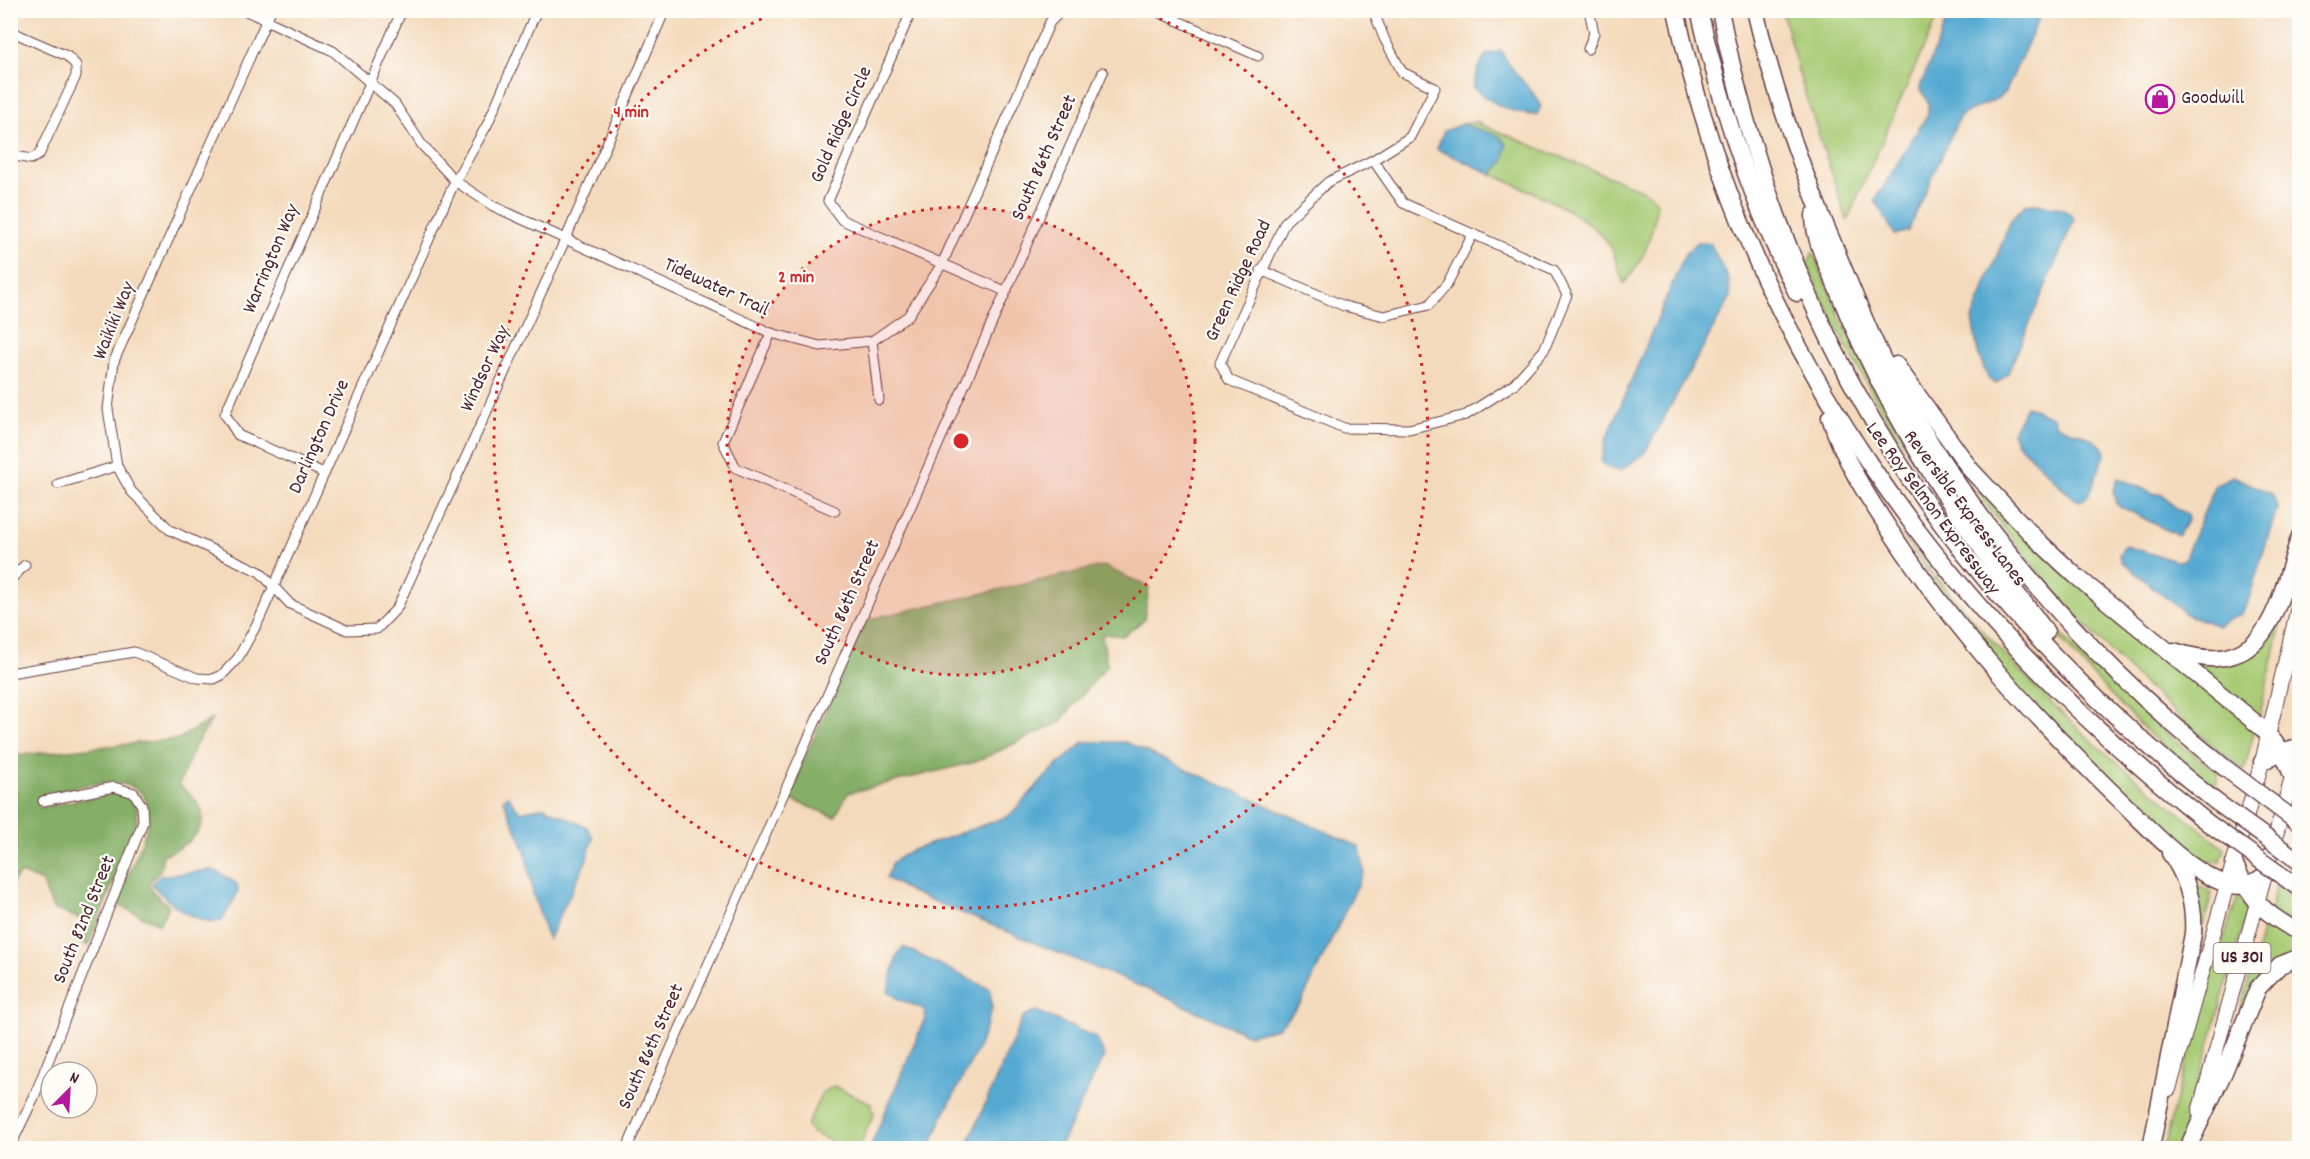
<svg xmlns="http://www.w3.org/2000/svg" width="2310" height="1159" font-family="Dekko,sans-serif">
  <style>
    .green { fill: #a7cb75; stroke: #787550; stroke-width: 1.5 }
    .forest { fill: #85af66; stroke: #686748; stroke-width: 1.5 }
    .water { fill: #57aad2; stroke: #50647e; stroke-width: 1.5 }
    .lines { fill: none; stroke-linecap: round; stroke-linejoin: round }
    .street-casing { stroke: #643b41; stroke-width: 11 }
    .primary-casing { stroke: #643b41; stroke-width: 16 }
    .highway-casing { stroke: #643b41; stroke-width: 19 }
    .street { stroke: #fff; stroke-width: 9 }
    .primary { stroke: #fff; stroke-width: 14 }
    .highway { stroke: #fff; stroke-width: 16 }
    .highway-bridge-casing { stroke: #643b41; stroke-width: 19; stroke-linecap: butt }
    .highway-bridge { stroke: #fff; stroke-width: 16 }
    .ring { fill: none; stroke: #d62828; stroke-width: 3; stroke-dasharray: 3 6 }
    .labels { text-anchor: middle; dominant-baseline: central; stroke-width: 4.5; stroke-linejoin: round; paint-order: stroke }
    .shield { fill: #fdfcf7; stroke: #806168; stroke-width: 1.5 }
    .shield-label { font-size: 18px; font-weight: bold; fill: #4a1f2b }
    .poi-label { font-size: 20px; fill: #4a1f2b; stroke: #fdfcf7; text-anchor: start }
    .street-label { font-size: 20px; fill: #4a1f2b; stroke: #fdfcf7 }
    .centre { fill: #d62828; stroke: #fdfcf7; stroke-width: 3 }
    .ring-label { font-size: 18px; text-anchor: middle; font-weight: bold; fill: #d62828; stroke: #fdfcf7; stroke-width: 4.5; stroke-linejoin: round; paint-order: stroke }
  </style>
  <rect width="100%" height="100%" fill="#fdfcf7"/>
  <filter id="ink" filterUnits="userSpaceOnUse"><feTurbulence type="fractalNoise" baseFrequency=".0167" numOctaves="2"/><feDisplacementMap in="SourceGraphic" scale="12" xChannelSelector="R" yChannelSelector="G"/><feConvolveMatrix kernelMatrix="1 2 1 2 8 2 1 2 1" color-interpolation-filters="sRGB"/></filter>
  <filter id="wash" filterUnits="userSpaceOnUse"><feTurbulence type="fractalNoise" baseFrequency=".008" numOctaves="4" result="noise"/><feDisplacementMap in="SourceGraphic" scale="24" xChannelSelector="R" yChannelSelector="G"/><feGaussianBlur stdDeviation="1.35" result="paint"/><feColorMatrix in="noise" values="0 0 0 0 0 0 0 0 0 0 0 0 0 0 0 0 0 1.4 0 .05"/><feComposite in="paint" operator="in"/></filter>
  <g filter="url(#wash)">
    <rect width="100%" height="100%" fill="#f4dabc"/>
    <g class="green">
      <path d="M 1782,11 L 1940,11 L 1847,220 L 1801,81 Z"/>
      <path d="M 1475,122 L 1644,191 L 1657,201 C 1654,230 1645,262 1624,283 C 1619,273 1617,262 1613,252 C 1597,215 1527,191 1492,174 L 1503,162 L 1462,124 Z"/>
      <path d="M 1813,252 L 1843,324 L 1921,469 L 1920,471 C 1876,404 1839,337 1807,264 Z"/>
      <path d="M 1983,489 L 2255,728 L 2244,771 C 2144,692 2052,598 1978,493 Z"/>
      <path d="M 1900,533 C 1957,604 2017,672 2084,734 C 2129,775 2178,811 2225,849 L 2220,862 L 2194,860 L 2044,720 L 2003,675 Z"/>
      <path d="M 2276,618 L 2282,620 L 2259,718 L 2191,660 L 2221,662 Z"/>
      <path d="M 2053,625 C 2104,680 2158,730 2219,773 L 2215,787 C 2153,744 2099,685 2051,627 Z"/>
      <path d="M 2190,881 L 2212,893 L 2203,926 L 2197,925 Z"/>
      <path d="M 2276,885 L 2299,901 L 2299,928 L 2270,911 Z"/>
      <path d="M 2242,896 L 2248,907 L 2180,1148 L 2163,1148 L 2204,995 L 2238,897 Z"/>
      <path d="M 2264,924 L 2299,938 L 2299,951 L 2243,1008 L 2241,1007 Z"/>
      <path d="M 833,1086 L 871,1103 L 874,1114 L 859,1147 L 845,1148 L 811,1132 L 807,1125 L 822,1093 Z"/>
    </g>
    <g class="forest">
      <path d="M 1103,566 L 1149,587 L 1144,620 L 1123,636 L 1102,634 L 1107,665 L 1059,723 L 975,762 L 848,793 L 835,817 L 787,798 L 866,620 Z"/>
      <path d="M 212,719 L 194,748 L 179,785 C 184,790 192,795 196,801 C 216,827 184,848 163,855 L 160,871 L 148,884 L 154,893 L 169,906 L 159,924 L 116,904 C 124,884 145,841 148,822 C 156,759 69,789 37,797 L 39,808 L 113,793 L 130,798 L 137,808 L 137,822 L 88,946 L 84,943 L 89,922 L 53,909 L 42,882 L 21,873 L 11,884 L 11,756 L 178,739 Z"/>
    </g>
    <g class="water">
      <path d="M 1957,10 L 2042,11 L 2006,91 C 1993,106 1973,105 1959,118 L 1908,231 L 1895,235 L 1875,200 L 1928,114 L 1928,103 L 1920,87 L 1947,19 Z"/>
      <path d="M 1501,51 C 1512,74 1530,85 1541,105 L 1537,115 C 1511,114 1493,104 1473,88 L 1478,69 L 1486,55 Z"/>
      <path d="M 1462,124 L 1499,136 L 1507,145 L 1503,162 L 1492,174 L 1437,149 L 1444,131 Z"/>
      <path d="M 2035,204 L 2057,207 L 2071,214 L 2074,220 L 2008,373 L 1996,384 L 1988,378 L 1978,353 L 1972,319 L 2011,220 L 2025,205 Z"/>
      <path d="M 1698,242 L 1710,243 L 1729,281 L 1730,298 L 1644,454 L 1620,471 L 1608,468 L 1601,461 L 1606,440 L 1685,254 Z"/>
      <path d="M 2026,406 L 2054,418 L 2055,424 L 2061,427 C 2075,433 2104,438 2105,455 L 2088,496 L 2081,501 L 2074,499 L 2017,443 L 2012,432 Z"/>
      <path d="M 2233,476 L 2272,494 L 2277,508 L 2247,605 L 2241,614 L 2218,626 L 2186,614 L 2122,562 L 2119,555 L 2125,546 L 2176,561 L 2184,560 L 2216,484 Z"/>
      <path d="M 2118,478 L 2155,494 L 2161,494 L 2177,509 L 2187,514 L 2188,519 L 2178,536 L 2116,504 L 2113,491 Z"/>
      <path d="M 1084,742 L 1125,742 L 1360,847 L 1364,872 L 1301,1003 L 1278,1028 L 1249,1035 L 1154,992 L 911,892 L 886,878 L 893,862 L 910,851 L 1009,816 L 1051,771 Z"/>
      <path d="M 508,796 L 520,812 L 544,807 L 587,827 L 593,837 L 586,861 L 548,940 L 533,893 L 525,850 L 503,799 Z"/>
      <path d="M 211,870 L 218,872 L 237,884 L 238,892 L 222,921 C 197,926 167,902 152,884 L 160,876 Z"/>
      <path d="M 903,947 L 990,989 L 992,1009 L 979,1046 L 942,1118 L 930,1148 L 870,1148 L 926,1016 L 923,1009 L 897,998 L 888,991 L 897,956 Z"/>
      <path d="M 1036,1011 L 1097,1038 L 1104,1056 L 1059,1148 L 966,1148 L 1023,1017 Z"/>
    </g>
  </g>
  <g filter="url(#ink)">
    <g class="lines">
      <g class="street-casing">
        <g id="street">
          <path d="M 244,10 L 333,51 L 395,104 L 422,145 L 455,181 L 493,206 L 771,333 L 820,346 L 872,341 L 908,316 L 942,264 L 1050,22 L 1062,10"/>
          <path d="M 271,10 L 114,361 L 108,409 L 117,466 L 131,491 L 170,530 L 260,572 L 290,604 L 347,630 L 377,629 L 397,608 L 566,238 L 665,10"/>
          <path d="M 912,10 L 828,201 L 842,220 L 1005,291"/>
          <path d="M 1153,10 L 1258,56"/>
          <path d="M 1373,10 L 1384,38 L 1402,72 L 1435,88 L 1410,137 L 1373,160 L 1328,182 L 1285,222 L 1220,363 L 1229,380 L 1344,428 L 1409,429 L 1466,415 L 1513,385 L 1544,350 L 1567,295 L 1554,270 L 1403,203 L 1373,160"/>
          <path d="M 10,31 L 67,56 L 76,65 L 76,76 L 39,155 L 31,159 L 10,155"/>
          <path d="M 1588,49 L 1594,33 L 1589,10"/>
          <path d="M 1261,270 L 1344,306 L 1384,316 L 1429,305 L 1447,284 L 1473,234"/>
          <path d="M 771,333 L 723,442 L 736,468 L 835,511"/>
          <path d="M 872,341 L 879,400"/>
          <path d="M 324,473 L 238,435 L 225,414 L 402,10"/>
          <path d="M 58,484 L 117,466"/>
          <path d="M 10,580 L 25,565"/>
          <path d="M 10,673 L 134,652 L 197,678 L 214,679 L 222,675 L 238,658 L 258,622 L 455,181 L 487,125 L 537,10"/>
          <path d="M 10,1147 L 34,1097 L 143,822 L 142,806 L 134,793 L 114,787 L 43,801"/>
          <path d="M 627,1148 L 1103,72"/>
        </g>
      </g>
      <g class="primary-casing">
        <g id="primary">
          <path d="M 2169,1089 L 2262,762 L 2300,599"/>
          <path d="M 2199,1112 L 2300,748"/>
        </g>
      </g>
      <g class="highway-casing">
        <g id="highway">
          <path d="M 1676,10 C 1746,344 1944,614 2208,823"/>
          <path d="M 1699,10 C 1721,106 1752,205 1797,293"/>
          <path d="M 1720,10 C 1745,138 1789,265 1850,380 C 1937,544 2071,687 2215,801"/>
          <path d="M 1755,10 C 1774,92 1802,171 1835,248 C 1853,291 1870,337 1892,378 C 1975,529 2091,660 2225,768"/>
          <path d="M 1814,215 C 1814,242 1829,269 1839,293 C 1877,388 1930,478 1990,560 C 2008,584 2029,607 2046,632"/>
          <path d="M 1896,365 L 1971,470 L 2034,537 L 2076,576 L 2262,728 L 2282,751 L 2292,775"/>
          <path d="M 1830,417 C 1843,459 1867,496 1891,532 C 1957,633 2037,720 2124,804 C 2152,831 2192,876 2231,885 C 2244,888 2255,883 2265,875"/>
          <path d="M 2174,651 C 2270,683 2277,603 2300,536"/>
          <path d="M 2262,762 L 2282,751 L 2300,747"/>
          <path d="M 2234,863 C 2250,898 2264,915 2300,932"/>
          <path d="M 2191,1141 L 2224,1072 L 2258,988 L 2280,965 L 2300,957"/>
          <path d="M 2151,1148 L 2193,934 C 2195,904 2187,877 2170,853"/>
        </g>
      </g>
      <use href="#street" class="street"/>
      <use href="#primary" class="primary"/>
      <use href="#highway" class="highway"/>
      <g class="highway-bridge-casing">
        <g id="highway-bridge">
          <path d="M 2225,768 L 2300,824"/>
          <path d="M 2215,801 L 2300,862"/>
          <path d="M 2208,823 L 2299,888"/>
        </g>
      </g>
      <use href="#highway-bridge" class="highway-bridge"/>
    </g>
  </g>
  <circle cx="961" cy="441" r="234" fill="#d62828" fill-opacity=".12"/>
  <g class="ring">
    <circle cx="961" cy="441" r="234"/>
    <path d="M1143 11A467 467 0 1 1 779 11"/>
  </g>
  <defs>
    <g id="shop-ring" transform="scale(1.5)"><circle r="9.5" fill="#fdfcf7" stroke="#b5179e" stroke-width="1.5"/><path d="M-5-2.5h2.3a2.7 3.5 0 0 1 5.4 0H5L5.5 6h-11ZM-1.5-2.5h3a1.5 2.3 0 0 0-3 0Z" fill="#b5179e"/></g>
  </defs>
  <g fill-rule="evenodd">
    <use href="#shop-ring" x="2160" y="99"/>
  </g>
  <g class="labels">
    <rect class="shield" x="2213.5" y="943" width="57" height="30" rx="4.5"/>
    <g class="shield-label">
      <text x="2242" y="958">US 301</text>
    </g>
    <g class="poi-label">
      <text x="2181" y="99">Goodwill</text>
    </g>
    <g class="street-label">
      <text transform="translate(842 125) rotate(-66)">Gold Ridge Circle</text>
      <text transform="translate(1045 158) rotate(-66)">South 86th Street</text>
      <text transform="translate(272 259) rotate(-67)">Warrington Way</text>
      <text transform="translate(1239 281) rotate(-65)">Green Ridge Road</text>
      <text transform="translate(716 288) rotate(25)">Tidewater Trail</text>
      <text transform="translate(115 321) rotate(-68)">Waikiki Way</text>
      <text transform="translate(486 369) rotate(-65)">Windsor Way</text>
      <text transform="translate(320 437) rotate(-66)">Darlington Drive</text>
      <text transform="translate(1932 509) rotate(53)">Lee Roy Selmon Expressway</text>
      <text transform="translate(1964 509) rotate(53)">Reversible Express Lanes</text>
      <text transform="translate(848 603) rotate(-66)">South 86th Street</text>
      <text transform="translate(85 920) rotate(-68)">South 82nd Street</text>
      <text transform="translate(652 1047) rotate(-66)">South 86th Street</text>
    </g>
  </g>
  <circle cx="961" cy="441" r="9" class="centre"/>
  <g class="ring-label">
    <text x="631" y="117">4 min</text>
    <text x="796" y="282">2 min</text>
  </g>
  <rect width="2310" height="1159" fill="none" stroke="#fdfcf7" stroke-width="36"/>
  <g transform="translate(69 1090) rotate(24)"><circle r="28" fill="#fdfcf7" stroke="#b5a4a5" stroke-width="1.5"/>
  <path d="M0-4.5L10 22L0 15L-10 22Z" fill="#b5179e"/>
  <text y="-9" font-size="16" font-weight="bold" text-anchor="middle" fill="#4a1f2b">N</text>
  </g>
</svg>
